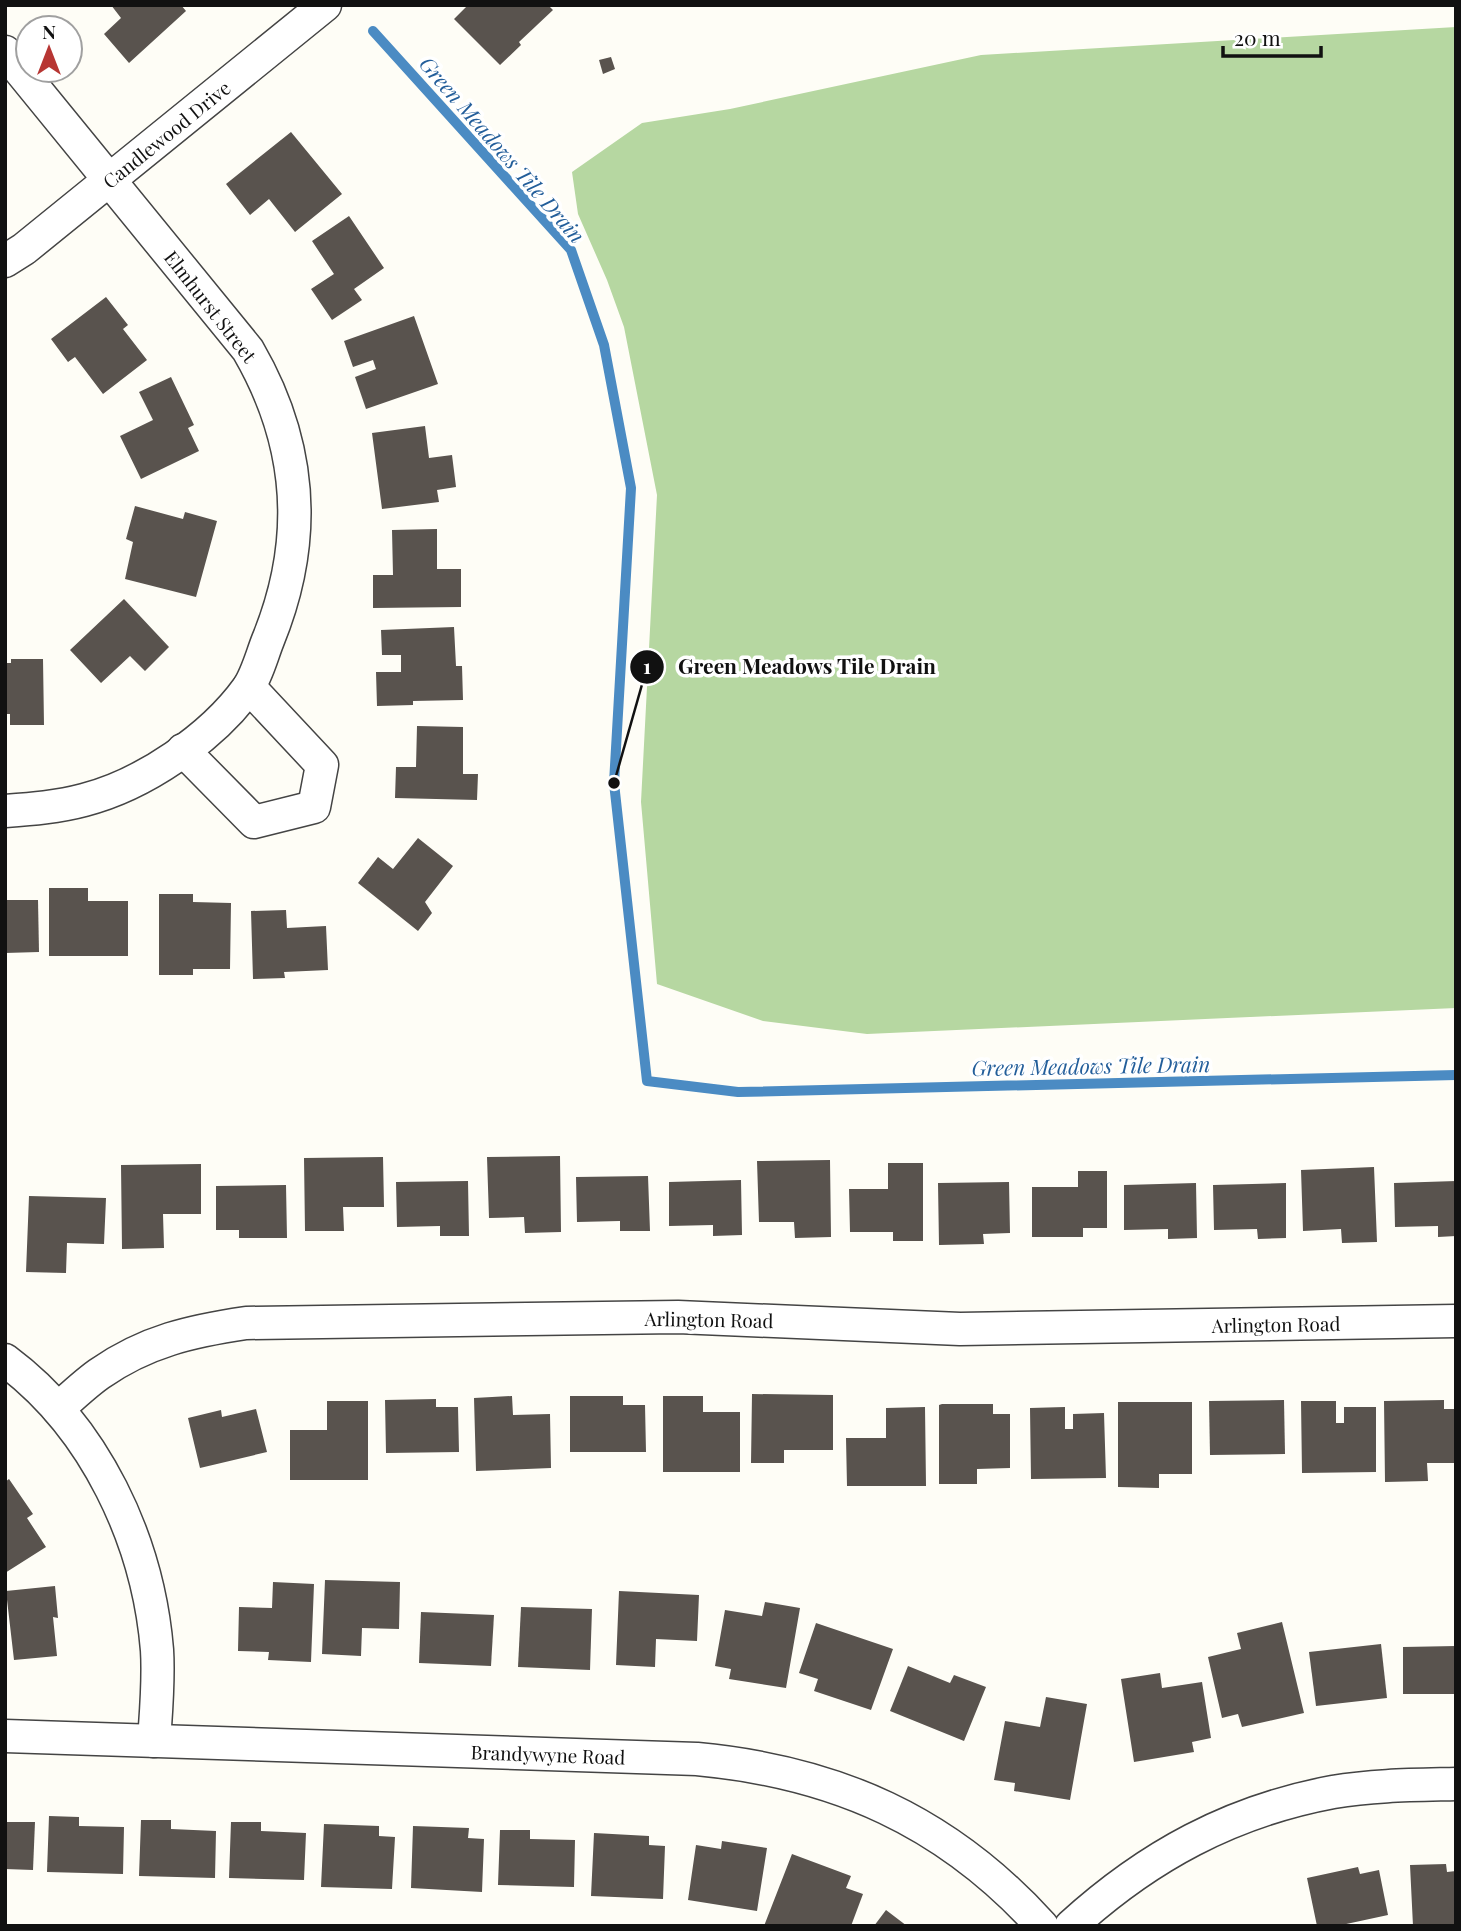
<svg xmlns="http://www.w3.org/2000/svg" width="1461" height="1931" font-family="'Playfair Display',serif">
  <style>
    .forest { fill: #b6d7a1 }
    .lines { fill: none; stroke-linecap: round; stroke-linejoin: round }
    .stream { stroke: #4b8bc3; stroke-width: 10 }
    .building { fill: #59534e }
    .street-casing { stroke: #444; stroke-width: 35 }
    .street { stroke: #fff; stroke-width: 32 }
    .labels { text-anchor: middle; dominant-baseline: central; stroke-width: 7; stroke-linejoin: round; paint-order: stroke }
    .street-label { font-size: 19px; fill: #111; stroke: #fff }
    .water-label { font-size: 21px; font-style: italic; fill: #235e9a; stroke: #fff }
    .leader { fill: none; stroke: #111; stroke-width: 2.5 }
    .callout-dot { fill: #111; stroke: #fff; stroke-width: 2.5 }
    .mark-label { font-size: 21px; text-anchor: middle; font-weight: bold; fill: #fff }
    .callout-label { font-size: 21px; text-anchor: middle; font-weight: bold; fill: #111; stroke: #fff; stroke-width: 7; stroke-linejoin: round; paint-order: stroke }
  </style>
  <rect width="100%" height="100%" fill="#fefdf6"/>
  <path class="forest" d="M 1456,27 L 1456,1008 L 867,1034 L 763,1021 L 657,984 L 641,802 L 657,495 L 624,327 L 607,280 L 578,214 L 572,172 L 642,123 L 730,109 L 981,55 Z"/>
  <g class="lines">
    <path class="stream" d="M 373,31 L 571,250 L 604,345 L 631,488 L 614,783 L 647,1081 L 738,1092 L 1456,1075"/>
  </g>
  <g class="building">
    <path d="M 111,5 L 181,5 L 186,11 L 129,63 L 104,34 L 121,18 Z"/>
    <path d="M 468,5 L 548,5 L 553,10 L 519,42 L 521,45 L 500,65 L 454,19 Z"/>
    <path d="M 611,57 L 615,69 L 603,74 L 599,60 Z"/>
    <path d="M 291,132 L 342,194 L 295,232 L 269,199 L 250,215 L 226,184 Z"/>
    <path d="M 349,216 L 384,268 L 354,289 L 362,300 L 332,320 L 311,289 L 334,274 L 312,241 Z"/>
    <path d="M 106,297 L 128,325 L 123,329 L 147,360 L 103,394 L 75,357 L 68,362 L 51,339 Z"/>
    <path d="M 414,316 L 438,384 L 366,409 L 355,377 L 376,369 L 373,360 L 353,367 L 344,341 Z"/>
    <path d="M 171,377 L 194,425 L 188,428 L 199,451 L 141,479 L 120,436 L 153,420 L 139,392 Z"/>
    <path d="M 425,426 L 429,458 L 452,455 L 456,487 L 437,490 L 439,502 L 382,509 L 372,433 Z"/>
    <path d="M 135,506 L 183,519 L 185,512 L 217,521 L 196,597 L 125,579 L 133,542 L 126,539 Z"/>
    <path d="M 437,529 L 437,569 L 461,569 L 461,607 L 373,608 L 373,575 L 393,575 L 392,530 Z"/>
    <path d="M 124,599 L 169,647 L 145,671 L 130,656 L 101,683 L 70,650 Z"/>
    <path d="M 454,627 L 456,666 L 462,666 L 463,700 L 413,701 L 413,705 L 377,706 L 376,672 L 401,672 L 401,655 L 382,655 L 381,630 Z"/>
    <path d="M 11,659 L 43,659 L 44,725 L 10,725 L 10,714 L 5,714 L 5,663 L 11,663 Z"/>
    <path d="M 417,726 L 463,727 L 463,774 L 478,774 L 477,800 L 395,798 L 396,767 L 416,767 Z"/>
    <path d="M 418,838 L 453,866 L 425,902 L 432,913 L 418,931 L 358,883 L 378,857 L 393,869 Z"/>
    <path d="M 49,888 L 88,888 L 88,901 L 128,901 L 128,956 L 49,956 Z"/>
    <path d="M 159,894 L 193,894 L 193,902 L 231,903 L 230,969 L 193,969 L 193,975 L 159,975 Z"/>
    <path d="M 5,900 L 38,900 L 39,952 L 5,953 Z"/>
    <path d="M 286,910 L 287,928 L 326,926 L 328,970 L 284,972 L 285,978 L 253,979 L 251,911 Z"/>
    <path d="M 560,1156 L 561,1232 L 525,1233 L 524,1217 L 489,1218 L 487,1157 Z"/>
    <path d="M 383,1157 L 384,1207 L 343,1207 L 344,1231 L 305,1231 L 304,1158 Z"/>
    <path d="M 830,1160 L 831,1237 L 795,1238 L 794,1222 L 759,1222 L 757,1161 Z"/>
    <path d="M 888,1163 L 923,1163 L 923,1241 L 893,1241 L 893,1232 L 850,1232 L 849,1189 L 888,1189 Z"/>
    <path d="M 201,1164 L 201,1214 L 163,1214 L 164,1248 L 122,1249 L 121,1165 Z"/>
    <path d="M 1374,1167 L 1377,1242 L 1342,1243 L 1341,1229 L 1303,1231 L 1301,1170 Z"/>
    <path d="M 1078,1171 L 1107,1171 L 1107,1228 L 1083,1228 L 1083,1237 L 1032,1237 L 1032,1187 L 1078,1187 Z"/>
    <path d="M 648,1176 L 650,1231 L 620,1231 L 620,1221 L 577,1222 L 576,1177 Z"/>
    <path d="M 741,1180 L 742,1235 L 713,1236 L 713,1225 L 669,1226 L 669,1182 Z"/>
    <path d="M 468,1181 L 469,1236 L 440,1236 L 440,1226 L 397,1227 L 396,1182 Z"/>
    <path d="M 1456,1181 L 1456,1236 L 1438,1237 L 1438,1226 L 1395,1227 L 1394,1183 Z"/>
    <path d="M 1009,1182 L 1010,1233 L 983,1234 L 984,1244 L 939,1245 L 938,1183 Z"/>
    <path d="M 1196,1183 L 1197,1238 L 1168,1239 L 1168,1229 L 1124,1230 L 1124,1185 Z"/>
    <path d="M 1286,1183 L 1286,1238 L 1258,1239 L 1257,1229 L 1214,1230 L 1213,1185 Z"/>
    <path d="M 286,1185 L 287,1238 L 239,1238 L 239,1230 L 216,1230 L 216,1186 Z"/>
    <path d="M 29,1196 L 106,1198 L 104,1244 L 67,1243 L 66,1273 L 26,1272 Z"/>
    <path d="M 752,1394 L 833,1395 L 833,1450 L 784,1450 L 784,1463 L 751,1463 Z"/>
    <path d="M 512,1396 L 513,1415 L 550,1414 L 551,1468 L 476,1471 L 474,1398 Z"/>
    <path d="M 570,1396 L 623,1396 L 623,1405 L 645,1405 L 646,1452 L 570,1452 Z"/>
    <path d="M 663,1396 L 703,1396 L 703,1412 L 740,1412 L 740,1472 L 663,1472 Z"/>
    <path d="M 436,1399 L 436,1407 L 458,1407 L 459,1452 L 386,1453 L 385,1400 Z"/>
    <path d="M 1284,1400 L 1285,1454 L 1210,1455 L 1209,1401 Z"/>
    <path d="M 1444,1400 L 1444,1409 L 1456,1409 L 1456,1463 L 1427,1463 L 1428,1481 L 1385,1482 L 1384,1401 Z"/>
    <path d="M 327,1401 L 368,1401 L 368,1480 L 290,1480 L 290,1430 L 327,1430 Z"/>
    <path d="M 1301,1401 L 1336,1401 L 1336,1423 L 1344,1423 L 1344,1407 L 1376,1407 L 1376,1472 L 1302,1473 Z"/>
    <path d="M 1118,1402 L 1192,1402 L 1192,1474 L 1159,1474 L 1159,1488 L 1118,1487 Z"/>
    <path d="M 942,1404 L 993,1404 L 993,1414 L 1010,1414 L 1010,1468 L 977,1469 L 977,1484 L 939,1484 L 939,1405 Z"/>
    <path d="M 925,1407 L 926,1486 L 847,1486 L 846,1438 L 886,1438 L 886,1408 Z"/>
    <path d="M 1065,1407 L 1065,1429 L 1073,1429 L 1073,1414 L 1104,1413 L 1106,1478 L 1031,1479 L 1030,1408 Z"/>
    <path d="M 256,1409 L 267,1452 L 200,1468 L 188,1418 L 221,1410 L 222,1417 Z"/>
    <path d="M 9,1479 L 33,1514 L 27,1518 L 46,1547 L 5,1573 L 5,1482 Z"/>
    <path d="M 325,1580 L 400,1582 L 399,1629 L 362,1628 L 361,1656 L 322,1654 Z"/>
    <path d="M 273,1582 L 314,1584 L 311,1662 L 268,1660 L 269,1652 L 238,1651 L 239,1607 L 272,1608 Z"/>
    <path d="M 55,1586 L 58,1618 L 53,1617 L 57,1656 L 14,1660 L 6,1591 Z"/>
    <path d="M 619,1591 L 699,1595 L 697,1641 L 656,1639 L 655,1667 L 616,1665 Z"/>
    <path d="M 765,1602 L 800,1608 L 786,1688 L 729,1679 L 731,1669 L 715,1666 L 725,1610 L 762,1616 Z"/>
    <path d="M 521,1607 L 592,1609 L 590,1670 L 518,1667 Z"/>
    <path d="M 421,1612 L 494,1615 L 491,1666 L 419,1663 Z"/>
    <path d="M 1282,1622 L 1304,1713 L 1242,1727 L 1238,1714 L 1222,1718 L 1208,1657 L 1241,1649 L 1237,1633 Z"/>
    <path d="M 816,1623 L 893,1649 L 871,1710 L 814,1691 L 818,1679 L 799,1673 Z"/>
    <path d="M 1381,1644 L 1387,1698 L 1316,1706 L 1309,1652 Z"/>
    <path d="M 1456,1646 L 1456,1694 L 1403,1694 L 1403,1647 Z"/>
    <path d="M 908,1666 L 950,1683 L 954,1675 L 986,1687 L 964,1741 L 890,1711 Z"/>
    <path d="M 1160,1673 L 1162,1688 L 1202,1682 L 1211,1738 L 1192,1742 L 1194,1752 L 1134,1762 L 1121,1679 Z"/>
    <path d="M 1046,1697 L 1087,1704 L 1070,1800 L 1014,1791 L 1015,1783 L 994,1780 L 1005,1721 L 1040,1727 Z"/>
    <path d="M 49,1816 L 79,1817 L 79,1826 L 124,1827 L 123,1874 L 47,1872 Z"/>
    <path d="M 141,1820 L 171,1820 L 171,1829 L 216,1831 L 215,1878 L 139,1876 Z"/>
    <path d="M 5,1822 L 35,1822 L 33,1870 L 5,1869 Z"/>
    <path d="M 231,1822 L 261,1822 L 261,1831 L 306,1833 L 304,1880 L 229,1878 Z"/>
    <path d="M 324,1824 L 379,1826 L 379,1836 L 395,1837 L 392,1889 L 321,1887 Z"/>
    <path d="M 413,1826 L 469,1828 L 468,1838 L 484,1839 L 482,1892 L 411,1888 Z"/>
    <path d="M 500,1830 L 530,1830 L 530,1839 L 575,1840 L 574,1887 L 498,1885 Z"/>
    <path d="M 594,1833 L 649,1836 L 649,1845 L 665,1846 L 663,1899 L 591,1896 Z"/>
    <path d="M 722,1841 L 767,1848 L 757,1911 L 688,1900 L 696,1845 L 721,1849 Z"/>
    <path d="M 792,1854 L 851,1876 L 846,1888 L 863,1894 L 851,1926 L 764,1926 Z"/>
    <path d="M 1446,1864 L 1447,1872 L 1456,1871 L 1456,1926 L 1413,1926 L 1410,1865 Z"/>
    <path d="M 1358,1867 L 1360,1874 L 1379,1870 L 1388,1915 L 1337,1926 L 1317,1926 L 1307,1878 Z"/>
    <path d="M 886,1910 L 907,1926 L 874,1926 Z"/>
  </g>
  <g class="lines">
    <g class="street-casing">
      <g id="street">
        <path d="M 5,52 L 248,350 C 302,443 309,540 268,640 C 262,655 257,675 248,688 C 212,738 143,785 84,800 C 58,807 32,809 5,811"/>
        <path d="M 5,261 L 24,249 L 325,5"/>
        <path d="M 183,750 L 254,822 L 314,807 L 322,765 L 249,687"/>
        <path d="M 5,1360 C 95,1427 148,1540 157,1650 C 159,1681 156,1711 154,1741"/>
        <path d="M 58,1409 C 71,1397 85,1384 99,1374 C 146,1341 192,1331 246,1323 L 678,1317 L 960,1329 L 1456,1321"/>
        <path d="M 5,1736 L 697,1759 C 836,1772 947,1821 1042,1926"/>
        <path d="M 1071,1926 C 1148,1856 1231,1811 1333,1792 C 1374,1785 1415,1785 1456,1784"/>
      </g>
    </g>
    <use href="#street" class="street"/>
  </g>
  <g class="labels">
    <g class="street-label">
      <text transform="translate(166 134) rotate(-39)">Candlewood Drive</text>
      <text transform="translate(211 306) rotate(52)">Elmhurst Street</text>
      <text transform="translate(709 1319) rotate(1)">Arlington Road</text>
      <text transform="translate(1276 1324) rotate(-1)">Arlington Road</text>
      <text transform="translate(548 1754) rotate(2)">Brandywyne Road</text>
    </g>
    <g class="water-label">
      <text transform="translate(503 149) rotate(49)">Green Meadows Tile Drain</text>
      <text transform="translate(1091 1065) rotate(-1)">Green Meadows Tile Drain</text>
    </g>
  </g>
  <path class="leader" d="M614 783L647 667"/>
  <g class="callout-dot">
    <circle cx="614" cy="783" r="7"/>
    <circle cx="647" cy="667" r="18"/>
  </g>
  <g class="mark-label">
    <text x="647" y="674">1</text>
  </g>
  <g class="callout-label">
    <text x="807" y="674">Green Meadows Tile Drain</text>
  </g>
  <rect width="1461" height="1931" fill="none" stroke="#111111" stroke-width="14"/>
  <g transform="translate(49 49)"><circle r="33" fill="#ffffff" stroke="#a0a0a0" stroke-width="2"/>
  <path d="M0-5L12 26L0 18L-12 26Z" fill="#b73633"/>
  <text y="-10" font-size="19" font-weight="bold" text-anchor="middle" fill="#111111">N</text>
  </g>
  <path d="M1223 46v10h98v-10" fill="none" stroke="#111111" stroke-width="3.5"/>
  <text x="1234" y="46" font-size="21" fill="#111111" stroke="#ffffff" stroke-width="5" paint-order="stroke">20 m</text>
</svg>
